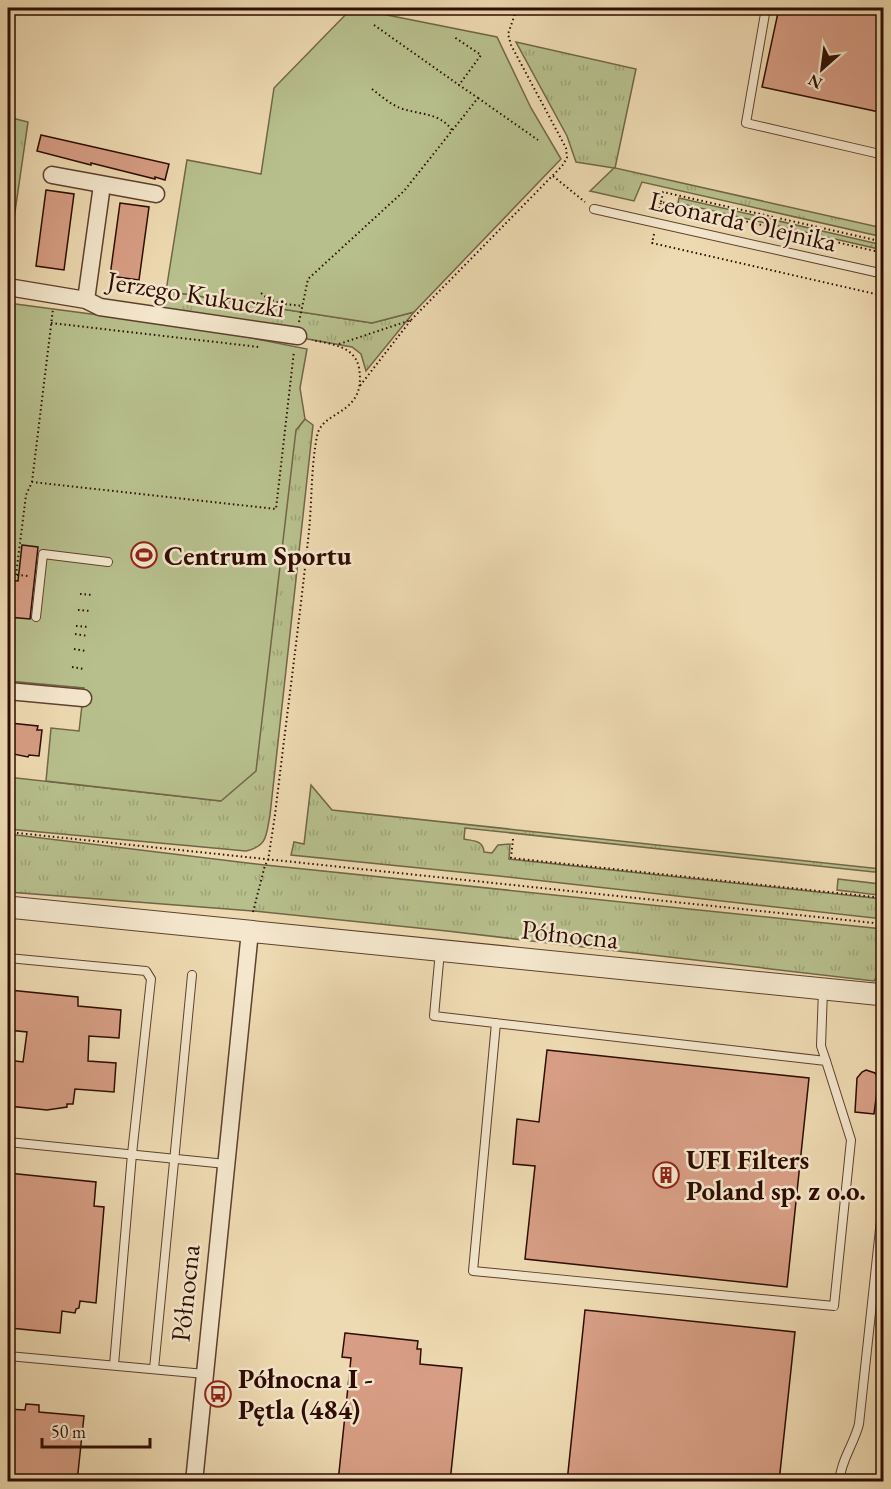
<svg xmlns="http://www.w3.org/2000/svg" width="891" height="1489" font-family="'EB Garamond',serif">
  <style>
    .grass { fill: url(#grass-tufts); stroke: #726648; stroke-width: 1.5 }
    .park { fill: #b7c08d; stroke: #726648; stroke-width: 1.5 }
    .building { fill: #d79e85; stroke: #2e0c02; stroke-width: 1.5 }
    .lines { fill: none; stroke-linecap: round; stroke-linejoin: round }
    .service-casing { stroke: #5e402e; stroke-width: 10 }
    .minor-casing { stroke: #5e402e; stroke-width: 19 }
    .tertiary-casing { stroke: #5e402e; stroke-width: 23 }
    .path { stroke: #2e0c02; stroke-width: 2; stroke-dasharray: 1.5 3; stroke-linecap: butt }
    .service { stroke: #f4e7cd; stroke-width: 8 }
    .minor { stroke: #f4e7cd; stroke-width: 16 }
    .tertiary { stroke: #f4e7cd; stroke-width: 21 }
    .labels { text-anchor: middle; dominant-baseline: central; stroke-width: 5; stroke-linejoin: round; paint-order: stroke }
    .street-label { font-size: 27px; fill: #2e0c02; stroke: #f4e7cd }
    .poi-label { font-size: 27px; font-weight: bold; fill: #2e0c02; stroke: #f4e7cd; text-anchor: start }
  </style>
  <defs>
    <pattern id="grass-tufts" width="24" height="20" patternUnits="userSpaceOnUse" patternTransform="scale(1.5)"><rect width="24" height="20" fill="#b7c08d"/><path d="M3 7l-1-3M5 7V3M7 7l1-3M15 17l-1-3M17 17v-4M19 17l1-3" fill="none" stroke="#9ea478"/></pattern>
  </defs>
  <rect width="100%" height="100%" fill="#eedab2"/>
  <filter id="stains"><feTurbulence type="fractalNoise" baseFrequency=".00333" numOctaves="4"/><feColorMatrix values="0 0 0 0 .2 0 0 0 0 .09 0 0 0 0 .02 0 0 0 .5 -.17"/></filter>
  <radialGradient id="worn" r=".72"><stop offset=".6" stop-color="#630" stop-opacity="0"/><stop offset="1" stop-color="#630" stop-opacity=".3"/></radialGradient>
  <g class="grass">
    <path d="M 516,42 L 636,69 L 615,168 L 883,228 L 883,237 L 642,182 L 634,201 L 590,191 L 614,168 L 576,162 L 567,136 Z"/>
    <path d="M 8,117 L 28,122 L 8,260 Z"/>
    <path d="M 679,198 L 883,245 L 883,250 L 678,203 Z"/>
    <path d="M 166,291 L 372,323 L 414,312 L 366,371 L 361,354 L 352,347 L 163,313 Z"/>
    <path d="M 305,419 L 313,425 L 270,815 C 266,835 268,846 246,851 L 8,829 L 8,777 L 220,801 L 296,430 Z"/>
    <path d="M 311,785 L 332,810 L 881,869 L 883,867 L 883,871 L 874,872 L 465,828 L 464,839 C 473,841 483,840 484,852 L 492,853 L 498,845 L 510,844 L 509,859 L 883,899 L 883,919 L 499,876 L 291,855 L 294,842 L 304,844 Z"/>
    <path d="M 8,834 L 265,865 L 883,929 L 883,968 L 874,981 L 447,931 L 253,911 L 8,892 Z"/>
    <path d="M 838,879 L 880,884 L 878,895 L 837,890 Z"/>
  </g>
  <g class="park">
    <path d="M 352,8 L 497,37 L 531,108 L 561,159 L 414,312 L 372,323 L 166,291 L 187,160 L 261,174 L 274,88 Z"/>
    <path d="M 8,303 L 212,330 L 307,349 L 300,388 L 305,419 L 296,430 L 256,771 L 221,801 L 46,781 L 51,728 L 79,731 L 84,688 L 8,681 Z"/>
  </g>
  <g class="building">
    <path d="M 779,8 L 884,8 L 884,113 L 762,87 Z"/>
    <path d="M 41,135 L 169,164 L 165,180 L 155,177 L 155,179 L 91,163 L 91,165 L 37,151 Z"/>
    <path d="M 46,190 L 74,194 L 64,270 L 36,266 Z"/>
    <path d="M 120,203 L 149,207 L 139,280 L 110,276 Z"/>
    <path d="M 22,545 L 38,547 L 30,619 L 8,617 L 8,580 L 18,581 Z"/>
    <path d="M 10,723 L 38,726 L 37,730 L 42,730 L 39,756 L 29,755 L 28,757 L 8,753 L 8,726 L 10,726 Z"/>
    <path d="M 9,990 L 78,997 L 78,1006 L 121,1010 L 119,1038 L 89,1036 L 88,1061 L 116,1063 L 114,1092 L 75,1089 L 73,1104 L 67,1104 L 67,1107 L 47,1110 L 8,1106 L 8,1060 L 23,1062 L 27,1032 L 8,1030 Z"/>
    <path d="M 547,1050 L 809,1078 L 787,1287 L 525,1259 L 535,1166 L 513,1164 L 517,1119 L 539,1122 Z"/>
    <path d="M 866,1070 L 875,1073 L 880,1081 L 877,1091 L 874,1114 L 855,1112 L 857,1078 L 862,1072 Z"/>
    <path d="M 8,1173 L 96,1182 L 94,1206 L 104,1207 L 96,1303 L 80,1301 L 79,1308 L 76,1309 L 75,1313 L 62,1311 L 60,1333 L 10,1328 L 12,1306 L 8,1306 Z"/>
    <path d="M 585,1310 L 795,1332 L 779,1482 L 567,1482 Z"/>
    <path d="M 345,1333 L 418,1341 L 417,1349 L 421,1349 L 420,1364 L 462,1368 L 450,1482 L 338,1482 L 351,1358 L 342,1357 Z"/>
    <path d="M 26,1404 L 39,1405 L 39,1412 L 84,1416 L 77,1482 L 8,1482 L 8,1409 L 25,1410 Z"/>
  </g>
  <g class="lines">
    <g class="service-casing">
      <g id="service">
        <path d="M 766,8 L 746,123 L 884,155"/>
        <path d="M 594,209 L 884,274"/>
        <path d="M 36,617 L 43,554 L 108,562"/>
        <path d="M 440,951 L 434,1016 L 826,1061 L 851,1140 L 834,1306 L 473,1271 L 496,1023"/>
        <path d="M 8,958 L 146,971 L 151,979 L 132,1154 L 114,1365"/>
        <path d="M 823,990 L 821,1046 L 826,1061"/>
        <path d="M 8,1142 L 226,1164"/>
        <path d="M 8,1356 L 205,1374"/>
        <path d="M 154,1369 L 192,975"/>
        <path d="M 839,1482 C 841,1460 854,1444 859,1424 L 884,1192"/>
      </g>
    </g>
    <g class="minor-casing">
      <g id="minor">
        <path d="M 52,175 L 156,194"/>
        <path d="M 8,287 L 86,300 L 100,307 L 298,336"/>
        <path d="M 86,300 L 102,185"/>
        <path d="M 8,691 L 83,698"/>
        <path d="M 194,1482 L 250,931"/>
      </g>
    </g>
    <g class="tertiary-casing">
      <path id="tertiary" d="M 8,907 L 884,995"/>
    </g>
    <g class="path">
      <path d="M 374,25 L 459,85"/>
      <path d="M 372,89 C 381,96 390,104 400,108 C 419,115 439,112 452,130"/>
      <path d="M 478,98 L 538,140"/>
      <path d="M 553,176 L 585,202"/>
      <path d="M 661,202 L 663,192 L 884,242"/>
      <path d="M 658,213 L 661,202 L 884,253"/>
      <path d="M 654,234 L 652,243 L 884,296"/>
      <path d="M 261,293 C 273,304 286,304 302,306"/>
      <path d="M 411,320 L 562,166 L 567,158 L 566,148 L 511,45 L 508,34 L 517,8"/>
      <path d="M 299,322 L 308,279 L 404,191 L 478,98 L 459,85 L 481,55 L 454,37"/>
      <path d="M 51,323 L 259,347"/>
      <path d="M 339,344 L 411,320 L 359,387"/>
      <path d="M 32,482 L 53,309"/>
      <path d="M 8,574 L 28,576"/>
      <path d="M 16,575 L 26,495 L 32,482 L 276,509 L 294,351"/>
      <path d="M 80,594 L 93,595"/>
      <path d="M 78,610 L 91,611"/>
      <path d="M 76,626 L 89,627"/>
      <path d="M 75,634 L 88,636"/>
      <path d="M 74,649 L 86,651"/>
      <path d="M 72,667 L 84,669"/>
      <path d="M 8,832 L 884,924"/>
      <path d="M 513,839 L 511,858 L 884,898"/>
      <path d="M 253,912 L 265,865 L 268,861 L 275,815 C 286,721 299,626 309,531 C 312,500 311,467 317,436 C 322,409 367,416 359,368 C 355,346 331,344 312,340"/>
    </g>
    <use href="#service" class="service"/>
    <use href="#minor" class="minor"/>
    <use href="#tertiary" class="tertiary"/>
  </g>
  <defs>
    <g id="stadium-ring" transform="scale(1.35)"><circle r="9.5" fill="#f4e7cd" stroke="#8f2418" stroke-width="1.5"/><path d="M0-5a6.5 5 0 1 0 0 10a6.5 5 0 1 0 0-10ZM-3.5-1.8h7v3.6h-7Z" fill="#8f2418"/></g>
    <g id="building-ring" transform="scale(1.35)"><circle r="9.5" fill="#f4e7cd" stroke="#8f2418" stroke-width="1.5"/><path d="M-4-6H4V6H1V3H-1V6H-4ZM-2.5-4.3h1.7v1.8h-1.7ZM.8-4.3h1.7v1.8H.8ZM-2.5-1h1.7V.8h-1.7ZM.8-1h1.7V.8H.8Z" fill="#8f2418"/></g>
    <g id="bus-ring" transform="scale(1.35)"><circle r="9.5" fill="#f4e7cd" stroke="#8f2418" stroke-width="1.5"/><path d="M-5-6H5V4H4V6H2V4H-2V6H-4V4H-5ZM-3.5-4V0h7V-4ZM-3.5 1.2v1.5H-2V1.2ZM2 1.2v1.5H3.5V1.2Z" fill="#8f2418"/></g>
  </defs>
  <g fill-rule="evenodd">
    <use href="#stadium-ring" x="144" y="555"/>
    <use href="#building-ring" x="666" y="1175"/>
    <use href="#bus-ring" x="218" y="1394"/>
  </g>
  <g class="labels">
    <g class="street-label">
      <text transform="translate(743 221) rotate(13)">Leonarda Olejnika</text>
      <text transform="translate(196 294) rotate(9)">Jerzego Kukuczki</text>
      <text transform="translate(570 934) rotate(6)">Północna</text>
      <text transform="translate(185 1293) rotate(-84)">Północna</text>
    </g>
    <g class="poi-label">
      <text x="164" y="555">Centrum Sportu</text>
      <text x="686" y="1159">UFI Filters<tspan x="686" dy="31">Poland sp. z o.o.</tspan></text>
      <text x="238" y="1378">Północna I -<tspan x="238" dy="31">Pętla (484)</tspan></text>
    </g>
  </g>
  <rect width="891" height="1489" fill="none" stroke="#eedab2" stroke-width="30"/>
  <rect x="9" y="9" width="873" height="1471" fill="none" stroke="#2e0c02" stroke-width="3"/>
  <rect x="15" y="15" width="861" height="1459" fill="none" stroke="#2e0c02" stroke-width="1.5"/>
  <g transform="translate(822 69) rotate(208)" stroke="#f4e7cd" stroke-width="4.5" paint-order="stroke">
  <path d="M0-4.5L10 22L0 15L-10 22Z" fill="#2e0c02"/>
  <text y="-9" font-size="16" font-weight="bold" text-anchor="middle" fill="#2e0c02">N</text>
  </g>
  <path d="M42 1438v9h108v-9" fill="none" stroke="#2e0c02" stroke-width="3"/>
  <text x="51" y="1438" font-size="18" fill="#2e0c02" stroke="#f4e7cd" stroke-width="4.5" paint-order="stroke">50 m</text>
  <rect width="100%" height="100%" filter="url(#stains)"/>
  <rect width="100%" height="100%" fill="url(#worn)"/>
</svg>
